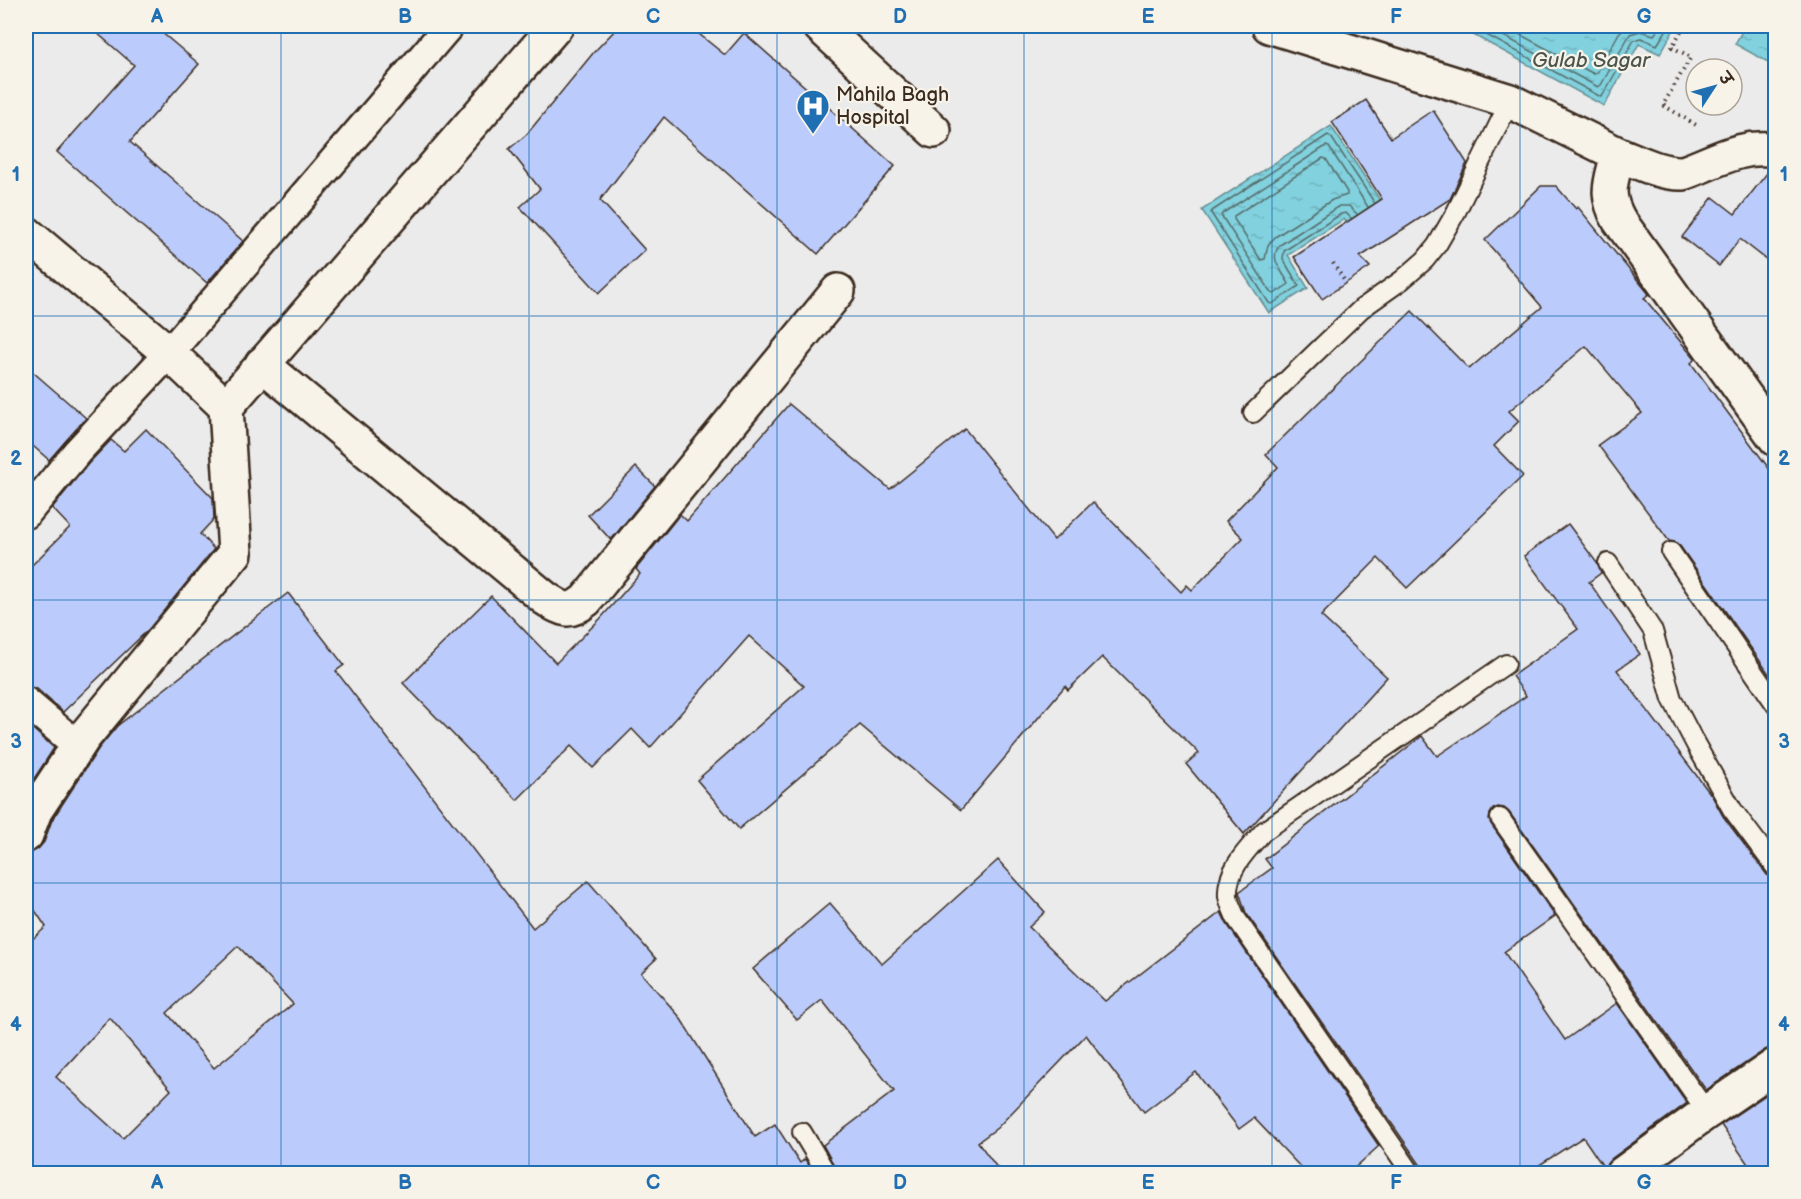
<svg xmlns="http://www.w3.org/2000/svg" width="1801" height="1199" font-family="'Balsamiq Sans','Playpen Sans Deva',sans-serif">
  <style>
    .water { fill: url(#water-ripples); stroke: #658e91; stroke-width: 1.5 }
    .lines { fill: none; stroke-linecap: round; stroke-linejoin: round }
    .shore { stroke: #576d6b; stroke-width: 1.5 }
    .building { fill: #bbccfc; stroke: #3b2a1e; stroke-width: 1.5; fill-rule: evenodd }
    .service-casing { stroke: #3b2a1e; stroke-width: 22 }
    .pedestrian-casing { stroke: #3b2a1e; stroke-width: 33 }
    .minor-casing { stroke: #3b2a1e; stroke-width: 38 }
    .tertiary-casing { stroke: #3b2a1e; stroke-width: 38 }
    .path { stroke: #3b2a1e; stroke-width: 4; stroke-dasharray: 1.5 4.5; stroke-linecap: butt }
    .service { stroke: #f7f3e8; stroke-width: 18 }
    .pedestrian { stroke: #f7f3e8; stroke-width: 28 }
    .minor { stroke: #f7f3e8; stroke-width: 33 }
    .tertiary { stroke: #f7f3e8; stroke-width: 33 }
    .grid { fill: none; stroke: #1f6fb2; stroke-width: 1.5; stroke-opacity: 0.55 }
    .labels { text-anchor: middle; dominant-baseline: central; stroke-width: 4.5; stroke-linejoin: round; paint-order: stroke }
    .poi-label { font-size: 20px; fill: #3b2a1e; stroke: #f7f3e8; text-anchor: start }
    .water-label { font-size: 21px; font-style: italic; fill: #4c544e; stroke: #f7f3e8 }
    .neatline { fill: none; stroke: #1f6fb2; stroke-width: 2 }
    .grid-label { font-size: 20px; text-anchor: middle; font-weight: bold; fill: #1f6fb2 }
  </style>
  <defs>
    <pattern id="water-ripples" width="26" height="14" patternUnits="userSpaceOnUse" patternTransform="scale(1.5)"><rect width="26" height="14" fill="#81d1de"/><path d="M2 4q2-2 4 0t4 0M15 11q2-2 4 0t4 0" fill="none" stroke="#70b4be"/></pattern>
  </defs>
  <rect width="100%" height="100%" fill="#ebebec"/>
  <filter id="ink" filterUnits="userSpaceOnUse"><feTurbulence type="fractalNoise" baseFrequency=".0167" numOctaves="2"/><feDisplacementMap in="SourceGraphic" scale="12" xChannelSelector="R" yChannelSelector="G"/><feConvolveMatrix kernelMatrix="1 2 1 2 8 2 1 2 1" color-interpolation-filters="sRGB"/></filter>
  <g filter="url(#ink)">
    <g class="water">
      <path d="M 1457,26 L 1676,26 L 1660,54 L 1639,44 L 1604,106 Z"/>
      <path d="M 1731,26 L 1775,26 L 1775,66 L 1735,44 L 1742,31 Z"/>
      <path d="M 1331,126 L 1399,229 L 1366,251 L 1344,219 L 1288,255 L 1308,288 L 1269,313 L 1202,210 Z"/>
    </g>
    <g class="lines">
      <g class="shore">
        <path d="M 1470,26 L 1601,97 L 1603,95 L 1634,40 L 1641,38 L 1657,45 L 1669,26"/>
        <path d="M 1485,26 L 1598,87 L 1601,85 L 1630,34 L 1640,31 L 1654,35 L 1661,26"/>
        <path d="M 1504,26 L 1594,74 L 1597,73 L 1619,33 L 1627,26"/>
        <path d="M 1323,158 L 1326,159 L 1347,192 L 1347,195 L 1332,200 L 1275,237 L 1268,245 L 1265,259 L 1261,260 L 1234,219 L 1234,216 Z"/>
        <path d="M 1357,214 L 1349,206 L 1339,206 L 1280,245 C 1268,259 1282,270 1289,284 L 1274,294 L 1271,292 L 1221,215 L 1223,213 L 1326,146 L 1329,147 L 1368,207"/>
        <path d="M 1351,218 L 1346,213 L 1341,214 L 1284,251 L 1283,259 L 1299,286 L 1272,304 L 1269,303 L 1211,213 L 1212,211 L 1328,135 L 1331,137 L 1374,202"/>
      </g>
    </g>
    <g class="building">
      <path d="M 89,26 L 154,26 L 199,64 L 130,142 L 243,241 L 207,283 L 57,152 L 134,65 Z"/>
      <path d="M 619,26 L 689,26 L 725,55 L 744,33 L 895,166 L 818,254 L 664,117 L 600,200 L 645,250 L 599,293 L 520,207 L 540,189 L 509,149 L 527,134 L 594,52 Z"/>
      <path d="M 1366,100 L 1391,138 L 1433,110 L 1467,163 L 1450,199 L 1360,257 L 1370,267 L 1322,299 L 1294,257 L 1382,199 L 1332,122 Z"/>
      <path d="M 1771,168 L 1776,169 L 1776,267 L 1740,239 L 1719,266 L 1682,237 L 1713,197 L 1735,214 Z"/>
      <path d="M 1541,186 L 1556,186 L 1576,209 L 1578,207 L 1649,294 L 1644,298 L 1695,359 L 1691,363 L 1776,478 L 1776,684 L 1680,546 L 1675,542 L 1669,541 L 1598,445 L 1642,413 L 1586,346 L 1509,411 L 1519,421 L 1494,446 L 1523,476 L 1407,588 L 1378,558 L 1321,616 L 1387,677 L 1244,834 L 1186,764 L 1199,753 L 1102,657 L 1068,690 L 1065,686 L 961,810 L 860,725 L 739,829 L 697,780 L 804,686 L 749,636 L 650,748 L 632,729 L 593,768 L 571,746 L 517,800 L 403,683 L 491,596 L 556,663 L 600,619 L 640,574 L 636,569 L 680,514 L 687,521 L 789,404 L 890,489 L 965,429 L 1054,540 L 1093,502 L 1181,592 L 1187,585 L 1192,590 L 1243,538 L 1226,521 L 1278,467 L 1266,454 L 1412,311 L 1469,369 L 1542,307 L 1485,240 Z"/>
      <path d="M 26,366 L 86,418 L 49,460 L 26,440 Z"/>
      <path d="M 146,429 L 213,498 L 214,519 L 200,534 L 214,549 L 149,629 L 63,712 L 37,689 L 26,686 L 26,571 L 70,527 L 52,508 L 89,463 L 111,440 L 124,451 Z"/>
      <path d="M 636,467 L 655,486 L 611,540 L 588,515 Z"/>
      <path d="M 1568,524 L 1597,563 L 1601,573 L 1589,582 L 1640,654 L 1617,670 L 1712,796 L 1723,816 L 1767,875 L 1776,881 L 1776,1046 L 1765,1050 L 1706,1090 L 1509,812 L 1504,808 L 1498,807 L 1493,809 L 1490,814 L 1489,820 L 1491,824 L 1555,916 L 1504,952 L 1565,1040 L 1617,1003 L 1687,1103 L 1611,1159 L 1604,1168 L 1583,1137 L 1527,1173 L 1426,1173 L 1246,913 L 1239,892 L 1272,868 L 1265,859 L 1422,736 L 1437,756 L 1526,696 L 1512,676 L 1578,629 L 1524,556 Z"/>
      <path d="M 288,593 L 344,665 L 336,671 L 533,928 L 588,881 L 656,959 L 641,973 L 679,1016 L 755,1137 L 775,1124 L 800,1163 L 805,1159 L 814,1173 L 26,1173 L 26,945 L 46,927 L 26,897 L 26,853 L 30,853 L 38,849 L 44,842 L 52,820 L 99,748 L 117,726 ZM 238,946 L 293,1004 L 214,1068 L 167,1013 ZM 110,1018 L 171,1090 L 123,1138 L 56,1077 Z"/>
      <path d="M 26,723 L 54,748 L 26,791 Z"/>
      <path d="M 998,860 L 1045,912 L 1029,927 L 1105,1001 L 1221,912 L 1227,924 L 1379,1146 L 1349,1173 L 1306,1173 L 1254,1118 L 1239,1129 L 1196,1072 L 1144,1112 L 1086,1035 L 997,1128 L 978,1142 L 1001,1173 L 838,1173 L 823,1145 L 894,1091 L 822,1000 L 797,1020 L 753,969 L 830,903 L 882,964 Z"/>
      <path d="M 1776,1088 L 1776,1173 L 1754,1173 L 1721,1125 Z"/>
    </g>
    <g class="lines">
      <g class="service-casing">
        <g id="service">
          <path d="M 1253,413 L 1361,309 L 1402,280 L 1425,260 L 1437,245 L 1456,212 L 1510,101"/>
          <path d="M 1671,552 L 1776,705"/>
          <path d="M 1608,563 L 1653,631 L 1672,699 L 1696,745 L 1732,809 L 1776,868"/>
          <path d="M 1500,818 L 1707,1112"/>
          <path d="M 802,1132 L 827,1174"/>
          <path d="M 1412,1174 L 1236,918 C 1233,911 1229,903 1228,896 C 1226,870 1248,849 1264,831 L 1506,664"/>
        </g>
      </g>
      <g class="pedestrian-casing">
        <g id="pedestrian">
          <path d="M 26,514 L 77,452 L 169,353 L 449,26"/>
          <path d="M 26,702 L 78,746"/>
        </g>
      </g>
      <g class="minor-casing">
        <g id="minor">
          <path d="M 820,26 L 934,131"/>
          <path d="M 1269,26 L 1510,101 L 1618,154 C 1611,183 1604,193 1619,220 L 1776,439"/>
          <path d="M 1618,154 C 1638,162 1661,174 1683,173 C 1715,162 1740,144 1776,150"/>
          <path d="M 26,233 L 169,353 L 226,407"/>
          <path d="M 262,364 L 546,599 C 564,610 569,614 586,600 L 838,291"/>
          <path d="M 26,835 L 35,811 L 84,737 L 235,553 L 226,407 L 556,26"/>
        </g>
      </g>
      <g class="tertiary-casing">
        <path id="tertiary" d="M 1622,1174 L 1707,1112 L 1776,1065"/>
      </g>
      <g class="path">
        <path d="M 1684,26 L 1672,47 L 1691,57 L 1663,105 L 1696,125"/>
        <path d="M 1333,263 L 1344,280"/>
      </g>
      <use href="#service" class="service"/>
      <use href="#pedestrian" class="pedestrian"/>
      <use href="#minor" class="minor"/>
      <use href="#tertiary" class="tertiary"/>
    </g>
  </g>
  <path class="grid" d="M 281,26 L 281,1174M 529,26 L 529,1174M 777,26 L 777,1174M 1024,26 L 1024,1174M 1272,26 L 1272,1174M 1520,26 L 1520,1174M 26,316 L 1776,316M 26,600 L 1776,600M 26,883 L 1776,883"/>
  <defs>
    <g id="hospital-pin" transform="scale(1.725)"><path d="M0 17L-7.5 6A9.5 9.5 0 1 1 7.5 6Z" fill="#1f6fb2" stroke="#f7f3e8"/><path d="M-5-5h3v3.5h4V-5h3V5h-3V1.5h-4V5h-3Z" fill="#fff"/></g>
  </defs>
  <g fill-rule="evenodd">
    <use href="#hospital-pin" x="813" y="106"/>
  </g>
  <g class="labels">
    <g class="poi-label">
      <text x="836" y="95">Mahila Bagh<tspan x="836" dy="23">Hospital</tspan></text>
    </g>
    <g class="water-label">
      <text x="1591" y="60">Gulab Sagar</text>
    </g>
  </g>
  <rect width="1801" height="1199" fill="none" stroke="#f7f3e8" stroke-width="66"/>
  <g transform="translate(1714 87) rotate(54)"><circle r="28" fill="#f7f3e8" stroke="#aca397" stroke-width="1.5"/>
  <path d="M0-4.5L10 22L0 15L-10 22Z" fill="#1f6fb2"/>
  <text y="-9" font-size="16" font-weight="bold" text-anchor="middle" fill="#3b2a1e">उ</text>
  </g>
  <rect x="33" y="33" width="1735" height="1133" class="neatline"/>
  <g class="grid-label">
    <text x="157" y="23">A</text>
    <text x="405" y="23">B</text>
    <text x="653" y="23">C</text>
    <text x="900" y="23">D</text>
    <text x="1148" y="23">E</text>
    <text x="1396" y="23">F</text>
    <text x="1644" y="23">G</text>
    <text x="16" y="181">1</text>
    <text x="1784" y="181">1</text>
    <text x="16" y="465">2</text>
    <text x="1784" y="465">2</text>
    <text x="16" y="748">3</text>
    <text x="1784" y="748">3</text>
    <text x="16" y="1031">4</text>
    <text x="1784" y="1031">4</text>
    <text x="157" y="1189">A</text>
    <text x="405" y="1189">B</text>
    <text x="653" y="1189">C</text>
    <text x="900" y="1189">D</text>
    <text x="1148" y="1189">E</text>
    <text x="1396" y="1189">F</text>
    <text x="1644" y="1189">G</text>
  </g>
</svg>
